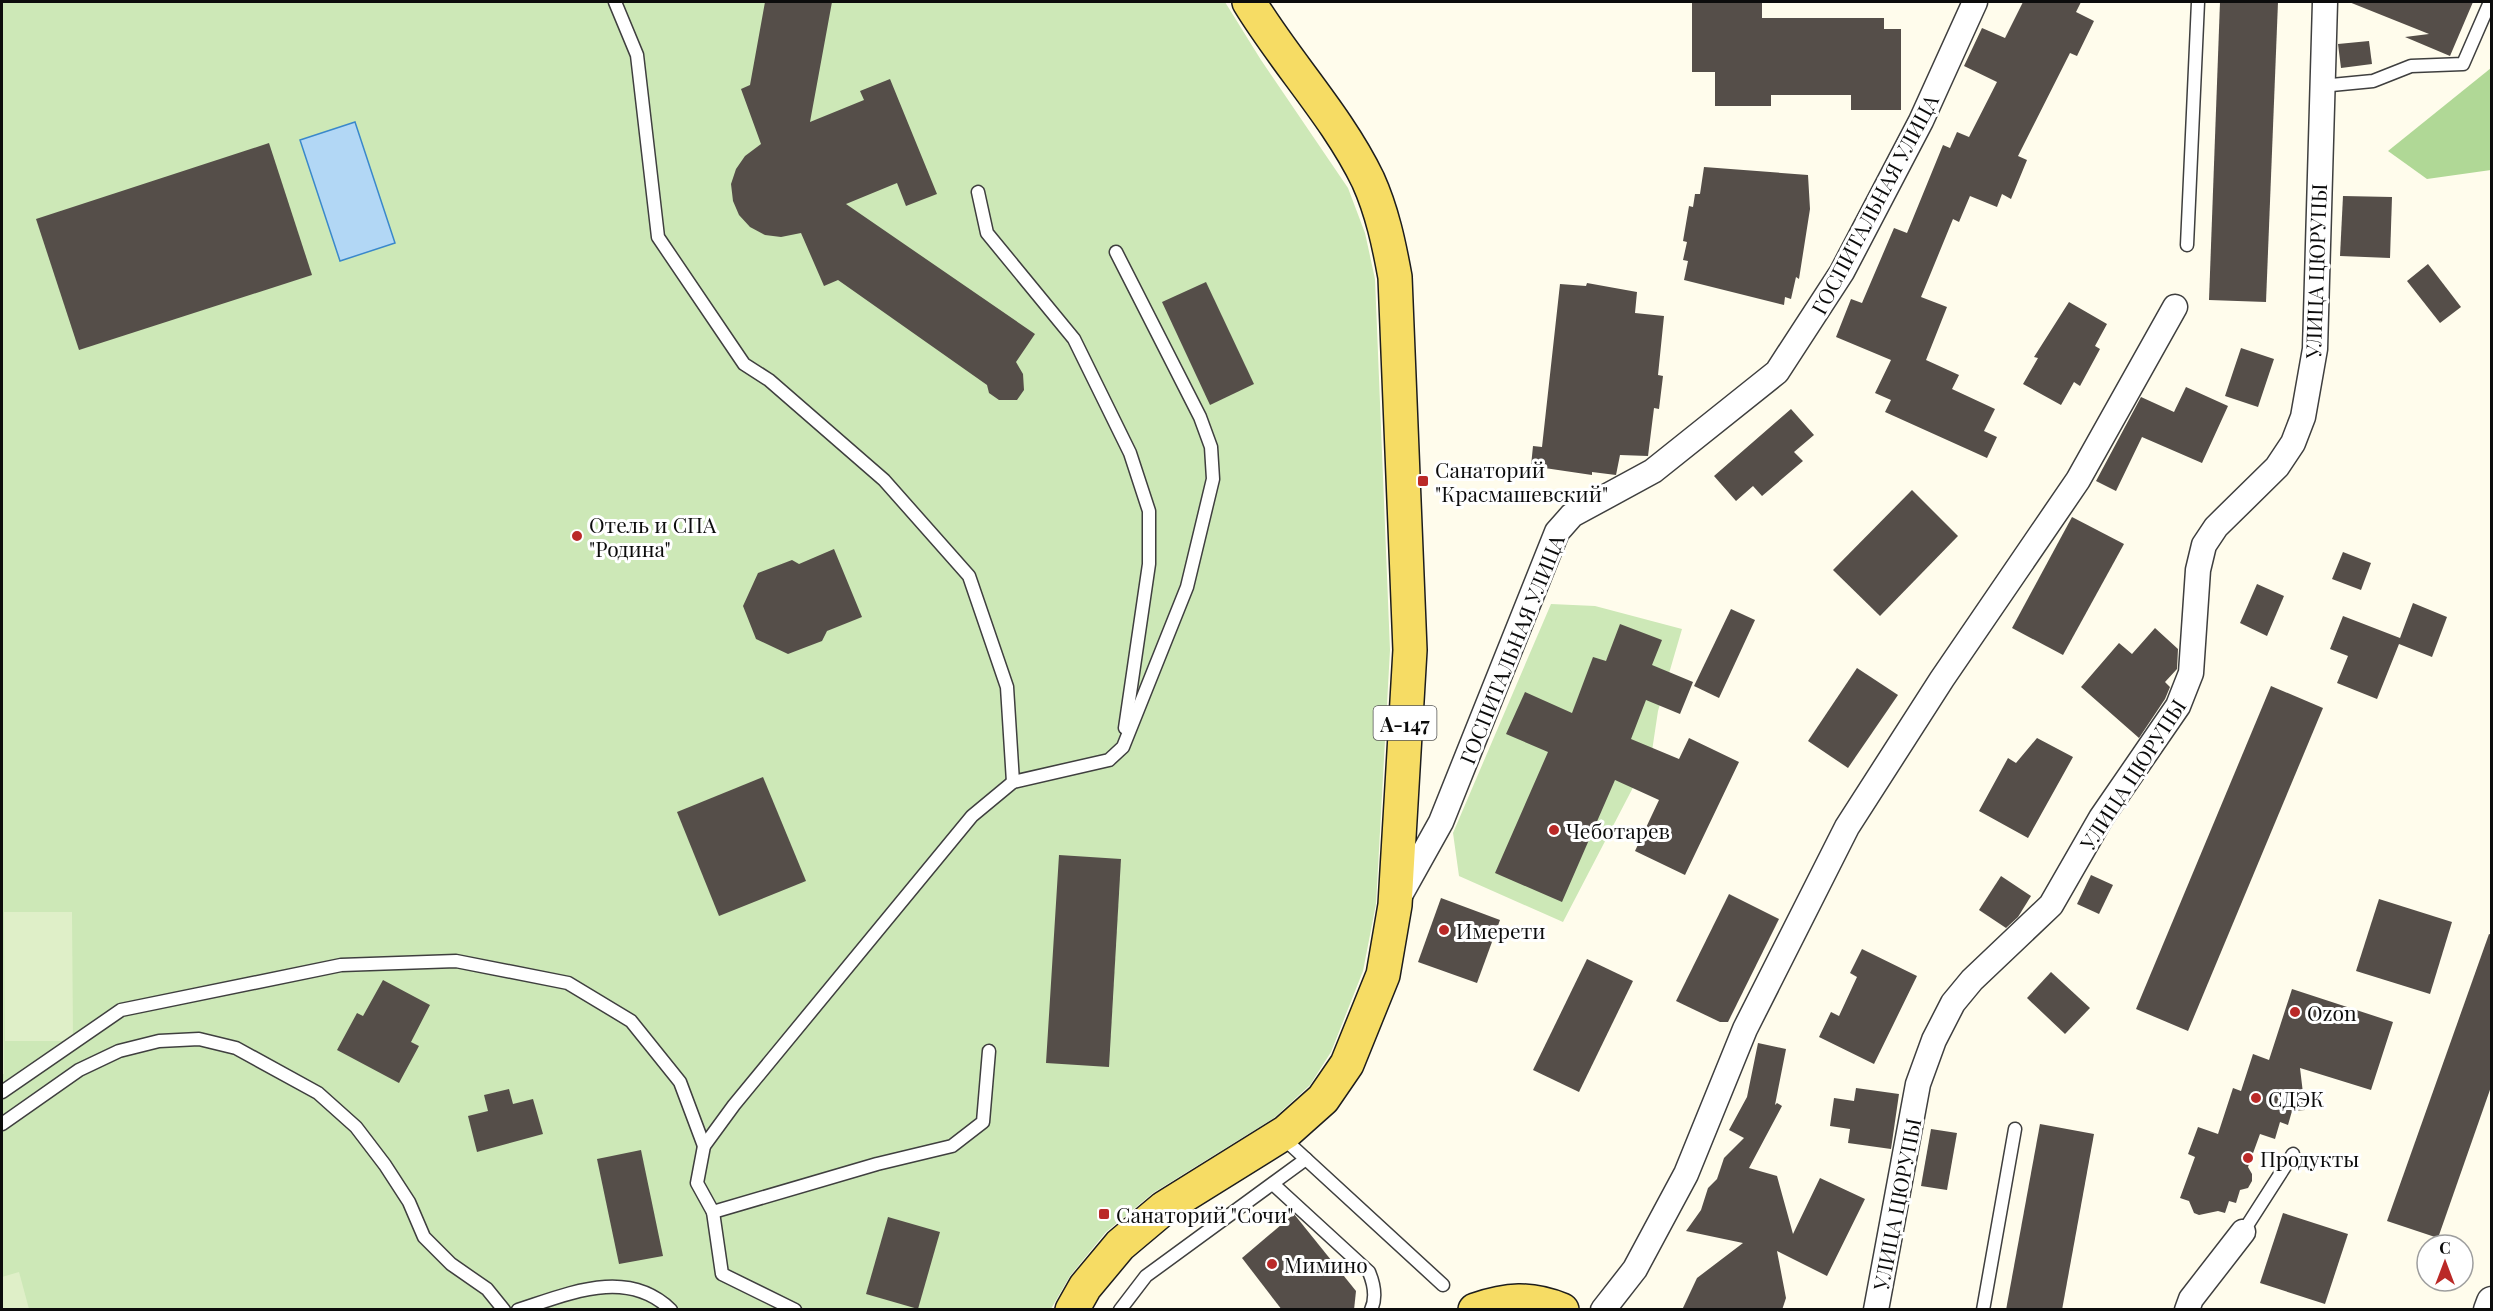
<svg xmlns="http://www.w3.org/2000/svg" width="2493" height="1311" font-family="'Playfair Display',serif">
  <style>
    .green { fill: #cde8b7 }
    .forest { fill: #b0d896 }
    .pitch { fill: #dfefc8 }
    .water { fill: #b2d7f5; stroke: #3a88cb; stroke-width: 1.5 }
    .building { fill: #554e49 }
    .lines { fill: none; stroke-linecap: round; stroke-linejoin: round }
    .service-casing { stroke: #3f3f3f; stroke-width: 15 }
    .minor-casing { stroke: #3f3f3f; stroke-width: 27 }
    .tertiary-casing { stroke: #3f3f3f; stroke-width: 33 }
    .primary-casing { stroke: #1d1d1d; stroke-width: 36 }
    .service { stroke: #fff; stroke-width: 12 }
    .minor { stroke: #fff; stroke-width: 24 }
    .tertiary { stroke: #fff; stroke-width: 30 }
    .primary { stroke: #f6dc64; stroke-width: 33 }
    .poi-dot { fill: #ba2927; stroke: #fff; stroke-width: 2 }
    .labels { text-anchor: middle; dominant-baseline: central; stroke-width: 6; stroke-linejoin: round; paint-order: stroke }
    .shield { fill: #fff; stroke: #555; stroke-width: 1.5 }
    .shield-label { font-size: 20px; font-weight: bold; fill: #0c0c0c }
    .street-label { font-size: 21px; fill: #0c0c0c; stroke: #fff }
    .poi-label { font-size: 21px; fill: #0c0c0c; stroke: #fff; text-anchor: start }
  </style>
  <rect width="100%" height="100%" fill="#fffcec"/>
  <g class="green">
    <path d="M 2,2 L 1225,2 L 1261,60 L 1348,188 L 1365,233 L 1375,279 L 1390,650 L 1376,904 L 1363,971 L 1331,1052 L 1310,1085 L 1274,1118 L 1153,1193 L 1106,1232 L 1070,1276 L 1051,1309 L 2,1310 Z"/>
    <path d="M 1551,604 L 1595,606 L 1682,629 L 1658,711 L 1652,751 L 1563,922 L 1459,876 L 1453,833 Z"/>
  </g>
  <path class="forest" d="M 2491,68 L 2491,170 L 2427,179 L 2388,151 Z"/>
  <g class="pitch">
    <path d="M 4,912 L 72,912 L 73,1041 L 5,1041 Z"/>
    <path d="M 2,945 L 3,945 L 4,1074 L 2,1074 Z"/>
    <path d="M 19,1272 L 29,1309 L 2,1309 L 2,1277 Z"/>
  </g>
  <path class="water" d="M 355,122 L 395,243 L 340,261 L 300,140 Z"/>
  <g class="building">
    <path d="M 765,2 L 832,2 L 810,122 L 864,100 L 860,91 L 890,79 L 937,194 L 906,206 L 897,183 L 846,204 L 1035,334 L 1016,362 L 1023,374 L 1024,390 L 1017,400 L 999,400 L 989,393 L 987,385 L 838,280 L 824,286 L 801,233 L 781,237 L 765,235 L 750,227 L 739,215 L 733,201 L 731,184 L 736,169 L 745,156 L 761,144 L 741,89 L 750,85 Z"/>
    <path d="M 1692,2 L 1762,2 L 1762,18 L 1884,18 L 1884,29 L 1901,29 L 1901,110 L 1851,110 L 1851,95 L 1771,95 L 1771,106 L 1715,106 L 1715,72 L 1692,72 Z"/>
    <path d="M 2023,2 L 2081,2 L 2076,12 L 2094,21 L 2077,56 L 2070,53 L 2018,156 L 2027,160 L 2011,199 L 2002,194 L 1997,207 L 1970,196 L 1959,222 L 1953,219 L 1921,297 L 1947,307 L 1926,360 L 1959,375 L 1952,389 L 1995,409 L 1984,431 L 1997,437 L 1987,458 L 1885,412 L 1891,400 L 1875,393 L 1891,360 L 1836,337 L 1851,299 L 1862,303 L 1894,228 L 1907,233 L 1943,145 L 1950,148 L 1957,132 L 1969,137 L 1997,82 L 1964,66 L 1982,28 L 2005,38 Z"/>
    <path d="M 2220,2 L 2278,2 L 2266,302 L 2209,300 Z"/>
    <path d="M 2349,2 L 2473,2 L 2450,56 L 2405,37 L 2429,34 Z"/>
    <path d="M 2369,41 L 2372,64 L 2341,68 L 2338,44 Z"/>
    <path d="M 269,143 L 312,275 L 79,350 L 36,219 Z"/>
    <path d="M 1704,167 L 1808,175 L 1810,209 L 1799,279 L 1796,277 L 1791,299 L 1785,297 L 1784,305 L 1684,280 L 1688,261 L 1683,260 L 1687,242 L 1683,241 L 1689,206 L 1693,207 L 1695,194 L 1700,194 Z"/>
    <path d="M 2343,196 L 2392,197 L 2390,258 L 2340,256 Z"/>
    <path d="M 2428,264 L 2461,307 L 2440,323 L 2407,281 Z"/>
    <path d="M 1206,282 L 1254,384 L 1210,405 L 1162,302 Z"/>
    <path d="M 1587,283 L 1637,292 L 1635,313 L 1664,316 L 1658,375 L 1663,376 L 1659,409 L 1654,408 L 1648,456 L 1620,455 L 1616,475 L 1592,472 L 1592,475 L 1531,466 L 1533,446 L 1542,447 L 1560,284 L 1586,286 Z"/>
    <path d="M 2069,302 L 2107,324 L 2095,346 L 2100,349 L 2080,386 L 2074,382 L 2061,405 L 2023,384 L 2038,358 L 2034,357 Z"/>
    <path d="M 2241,348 L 2274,359 L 2258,407 L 2225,396 Z"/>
    <path d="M 2186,387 L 2228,406 L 2202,463 L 2142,437 L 2116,491 L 2096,481 L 2141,397 L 2174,412 Z"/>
    <path d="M 1791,409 L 1814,435 L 1794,452 L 1803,461 L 1762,496 L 1753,486 L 1736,501 L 1714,476 Z"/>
    <path d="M 1912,490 L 1958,536 L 1880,616 L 1833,570 Z"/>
    <path d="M 2072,517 L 2124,544 L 2063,655 L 2012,628 Z"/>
    <path d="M 834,549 L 862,617 L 827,631 L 822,641 L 788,654 L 756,639 L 743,606 L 758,573 L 792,560 L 799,564 Z"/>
    <path d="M 2343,552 L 2371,563 L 2361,590 L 2332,579 Z"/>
    <path d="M 2257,584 L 2284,596 L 2267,636 L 2240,623 Z"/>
    <path d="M 2413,603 L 2447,617 L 2432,657 L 2399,644 L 2377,699 L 2337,683 L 2348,656 L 2330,649 L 2343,616 L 2400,638 Z"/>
    <path d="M 1731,609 L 1755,620 L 1719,698 L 1694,686 Z"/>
    <path d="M 1620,624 L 1662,640 L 1652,665 L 1693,682 L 1680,714 L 1646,700 L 1631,739 L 1679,759 L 1689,738 L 1739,762 L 1685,875 L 1635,851 L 1659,800 L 1615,780 L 1562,902 L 1495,873 L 1548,752 L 1506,734 L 1525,692 L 1572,713 L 1593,657 L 1606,661 Z"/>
    <path d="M 2155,628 L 2178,649 L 2177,669 L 2165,682 L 2170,687 L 2165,699 L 2139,738 L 2081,687 L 2119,643 L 2132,654 Z"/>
    <path d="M 1857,668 L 1898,695 L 1848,768 L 1808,741 Z"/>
    <path d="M 2271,686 L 2323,708 L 2188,1031 L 2136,1009 Z"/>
    <path d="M 2037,738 L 2073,757 L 2028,838 L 1979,811 L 2008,758 L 2016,763 Z"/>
    <path d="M 763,777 L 806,881 L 719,916 L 677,812 Z"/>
    <path d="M 1059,855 L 1121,859 L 1109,1067 L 1046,1063 Z"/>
    <path d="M 2091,875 L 2113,885 L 2099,914 L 2077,904 Z"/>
    <path d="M 2001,876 L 2031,896 L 2018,917 L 2006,928 L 1979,910 Z"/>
    <path d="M 1729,894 L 1779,919 L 1728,1022 L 1720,1022 L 1676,1001 Z"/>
    <path d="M 1441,898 L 1500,920 L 1477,983 L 1418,962 Z"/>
    <path d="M 2379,899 L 2452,922 L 2430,994 L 2356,971 Z"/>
    <path d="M 2489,934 L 2492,935 L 2492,1084 L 2438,1238 L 2387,1221 Z"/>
    <path d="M 1862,949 L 1917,976 L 1874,1064 L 1819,1037 L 1831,1012 L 1839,1016 L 1857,977 L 1850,973 Z"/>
    <path d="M 1587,959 L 1633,981 L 1579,1092 L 1533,1070 Z"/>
    <path d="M 2051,972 L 2090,1008 L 2065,1034 L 2027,998 Z"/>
    <path d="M 383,980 L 430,1005 L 411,1042 L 419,1046 L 399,1083 L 337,1050 L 357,1013 L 363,1016 Z"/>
    <path d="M 2292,989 L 2393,1022 L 2371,1090 L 2300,1068 L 2305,1110 L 2292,1111 L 2288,1125 L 2280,1122 L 2275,1139 L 2260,1134 L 2248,1167 L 2252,1174 L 2252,1181 L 2248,1188 L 2240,1190 L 2236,1203 L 2229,1201 L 2225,1213 L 2218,1211 L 2199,1215 L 2194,1213 L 2189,1201 L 2180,1198 L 2195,1157 L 2188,1154 L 2198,1127 L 2218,1134 L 2233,1088 L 2241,1091 L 2253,1054 L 2269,1060 Z"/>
    <path d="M 1758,1043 L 1786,1049 L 1775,1105 L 1777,1103 L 1782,1106 L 1749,1168 L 1777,1176 L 1793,1234 L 1820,1178 L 1865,1199 L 1827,1276 L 1777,1251 L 1786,1298 L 1782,1310 L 1682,1310 L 1697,1278 L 1743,1243 L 1686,1231 L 1701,1210 L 1708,1188 L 1717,1179 L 1724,1158 L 1744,1138 L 1729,1130 L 1747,1097 Z"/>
    <path d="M 1856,1088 L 1899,1094 L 1891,1149 L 1848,1143 L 1850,1129 L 1830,1126 L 1834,1098 L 1854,1101 Z"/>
    <path d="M 509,1089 L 513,1104 L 533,1099 L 543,1134 L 477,1152 L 468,1116 L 488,1111 L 484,1095 Z"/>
    <path d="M 2040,1124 L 2094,1134 L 2062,1310 L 2006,1310 Z"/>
    <path d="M 1931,1129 L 1957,1133 L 1947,1190 L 1921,1186 Z"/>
    <path d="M 641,1150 L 663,1256 L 619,1264 L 597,1159 Z"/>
    <path d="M 2283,1213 L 2348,1234 L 2325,1304 L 2260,1283 Z"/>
    <path d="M 1294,1214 L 1356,1291 L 1354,1310 L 1282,1310 L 1242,1258 Z"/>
    <path d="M 888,1217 L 940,1232 L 918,1309 L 866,1294 Z"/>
  </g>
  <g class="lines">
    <g class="service-casing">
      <g id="service">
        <path d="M 615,2 L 637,55 L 658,237 L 744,364 L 769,380 L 884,480 L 969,576 L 1007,687 L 1013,782"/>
        <path d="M 2321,86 L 2373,81 L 2411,66 L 2463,64 L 2490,2"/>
        <path d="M 978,192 L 987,233 L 1074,339 L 1130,453 L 1149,511 L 1149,564 L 1125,728"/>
        <path d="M 2187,245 L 2198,2"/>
        <path d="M 989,1051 L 983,1122 L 952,1146 L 877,1164 L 713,1212 L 697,1183 L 704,1146 L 734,1105 L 972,816 L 1013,782 L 1109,760 L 1123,747 L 1187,587 L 1213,479 L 1211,447 L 1200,417 L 1116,252"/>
        <path d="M 2,1092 L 121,1010 L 341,965 L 456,961 L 568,983 L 631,1021 L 680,1082 L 704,1146"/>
        <path d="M 2,1124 L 79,1070 L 119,1051 L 159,1041 L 199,1039 L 236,1048 L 318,1093 L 356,1127 L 385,1165 L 409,1202 L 424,1237 L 451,1264 L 487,1289 L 504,1310"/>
        <path d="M 1282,1137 L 1443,1285"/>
        <path d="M 1273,1184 L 1369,1272 C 1374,1284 1377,1297 1371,1310"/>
        <path d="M 713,1212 L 722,1274 L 795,1310"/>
        <path d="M 2243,1232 L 2293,1154"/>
        <path d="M 518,1310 C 568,1294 627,1267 671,1310"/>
        <path d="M 1120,1310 L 1146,1276 L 1306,1159"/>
        <path d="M 1983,1310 L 2015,1129"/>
      </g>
    </g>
    <g class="minor-casing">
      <g id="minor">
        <path d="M 1398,899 L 1441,822 L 1557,532 L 1572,515 L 1653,471 L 1777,372 L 1842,272 L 1921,121 L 1975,2"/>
        <path d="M 1603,1310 L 1635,1269 L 1686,1174 L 1745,1029 L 1847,827 L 1942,679 L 2078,480 L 2175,307"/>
        <path d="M 1876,1310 L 1918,1084 L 1934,1040 L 1953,1003 L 1972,980 L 2051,905 L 2101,818 L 2178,706 L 2191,673 L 2198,570 L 2204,545 L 2216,527 L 2277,467 L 2293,443 L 2303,417 L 2315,349 L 2325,2"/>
        <path d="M 2187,1310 L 2191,1299 L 2243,1232"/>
      </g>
    </g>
    <g class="tertiary-casing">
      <path id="tertiary" d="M 2489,1310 L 2492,1302"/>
    </g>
    <g class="primary-casing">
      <g id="primary">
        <path d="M 1072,1310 L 1085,1287 L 1120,1245 L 1164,1208 L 1286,1132 L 1323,1099 L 1347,1064 L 1383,975 L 1395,905 L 1410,650 L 1395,277 C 1389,244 1382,211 1368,180 C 1337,116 1286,63 1249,2"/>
        <path d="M 1475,1310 C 1507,1299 1530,1297 1562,1310"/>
      </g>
    </g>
    <use href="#service" class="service"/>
    <use href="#minor" class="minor"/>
    <use href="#tertiary" class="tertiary"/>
    <use href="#primary" class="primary"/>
  </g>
  <g class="poi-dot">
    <rect x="1417" y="475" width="12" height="12" rx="3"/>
    <circle cx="577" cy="536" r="6"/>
    <circle cx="1554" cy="830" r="6"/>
    <circle cx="1444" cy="930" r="6"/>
    <circle cx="2295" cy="1012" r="6"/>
    <circle cx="2256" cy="1098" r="6"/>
    <circle cx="2248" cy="1158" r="6"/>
    <rect x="1098" y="1208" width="12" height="12" rx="3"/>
    <circle cx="1272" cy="1264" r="6"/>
  </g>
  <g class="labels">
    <rect class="shield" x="1373.5" y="706" width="63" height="34" rx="4.5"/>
    <g class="shield-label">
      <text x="1405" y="723">А-147</text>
    </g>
    <g class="street-label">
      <text transform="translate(1874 204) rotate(-62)">ГОСПИТАЛЬНАЯ УЛИЦА</text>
      <text transform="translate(2315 271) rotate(-88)">УЛИЦА ЦЮРУПЫ</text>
      <text transform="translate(1511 649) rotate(-68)">ГОСПИТАЛЬНАЯ УЛИЦА</text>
      <text transform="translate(2132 774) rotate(-57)">УЛИЦА ЦЮРУПЫ</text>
      <text transform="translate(1896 1204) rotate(-79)">УЛИЦА ЦЮРУПЫ</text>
    </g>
    <g class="poi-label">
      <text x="1435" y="469">Санаторий<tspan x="1435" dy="24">"Красмашевский"</tspan></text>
      <text x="589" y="524">Отель и СПА<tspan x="589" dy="24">"Родина"</tspan></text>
      <text x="1566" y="830">Чеботарев</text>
      <text x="1456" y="930">Имерети</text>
      <text x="2307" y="1012">Ozon</text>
      <text x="2268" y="1098">СДЭК</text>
      <text x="2260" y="1158">Продукты</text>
      <text x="1116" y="1214">Санаторий "Сочи"</text>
      <text x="1284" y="1264">Мимино</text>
    </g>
  </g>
  <rect width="2493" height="1311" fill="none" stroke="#0c0c0c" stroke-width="6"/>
  <g transform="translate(2445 1263)"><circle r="28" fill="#ffffff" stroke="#9e9e9e" stroke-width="1.5"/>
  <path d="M0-4.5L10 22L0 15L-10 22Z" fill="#ba2927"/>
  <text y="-9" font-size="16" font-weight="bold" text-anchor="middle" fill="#0c0c0c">С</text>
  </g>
</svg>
